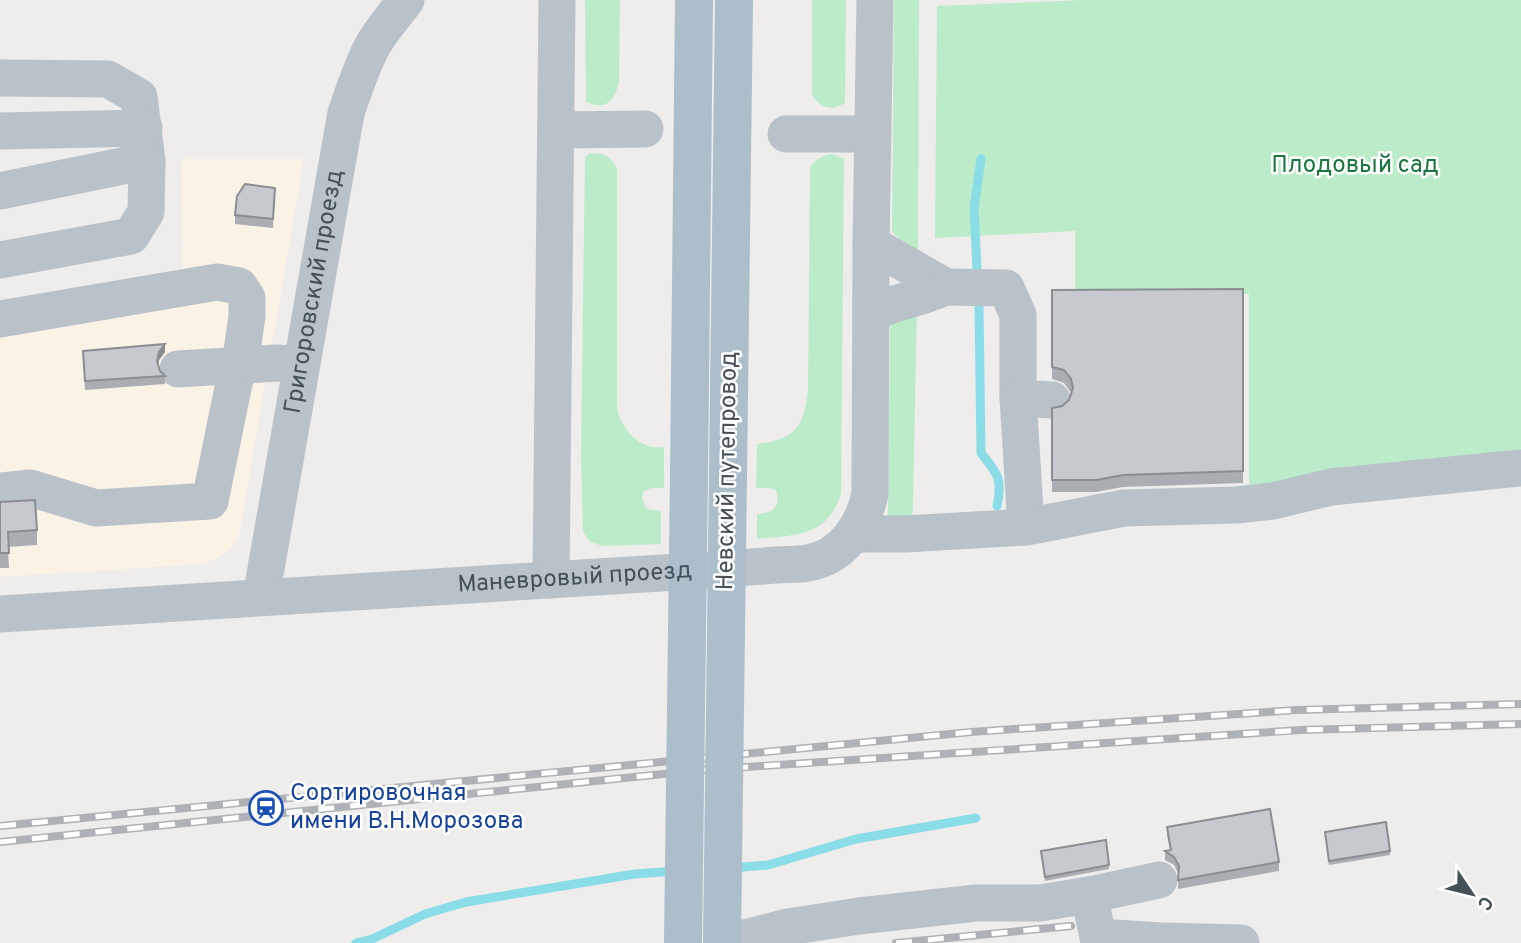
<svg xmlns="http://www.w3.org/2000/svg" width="1521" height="943" font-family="Overpass,sans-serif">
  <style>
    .commercial { fill: #faf2e4 }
    .green { fill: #bbebc9 }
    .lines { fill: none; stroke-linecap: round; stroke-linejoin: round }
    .stream { stroke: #8adde6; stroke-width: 9 }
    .minor { stroke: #b8c2c8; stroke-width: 37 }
    .major { stroke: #acbeca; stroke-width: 38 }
    .rail-casing { stroke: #aeb2b6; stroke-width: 8 }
    .rail { stroke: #fff; stroke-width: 5; stroke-dasharray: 16; stroke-linecap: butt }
    .major-bridge { stroke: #acbeca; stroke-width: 38 }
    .wall { fill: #aaaeb2 }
    .shaded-wall { fill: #8b8d91 }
    .building { fill: #c6cacf; stroke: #8b8d91; stroke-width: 2 }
    .labels { text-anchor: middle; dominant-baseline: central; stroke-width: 5; stroke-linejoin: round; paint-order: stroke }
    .park-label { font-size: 24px; fill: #1b753e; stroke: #fff }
    .street-label { font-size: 24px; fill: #455158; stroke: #fff }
    .transit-label { font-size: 24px; fill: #164399; stroke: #fff; text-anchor: start }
  </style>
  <rect width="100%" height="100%" fill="#efecec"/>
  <path class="commercial" d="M 181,159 L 304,159 L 238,540 L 228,551 L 215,559 L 201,564 L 0,577 L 0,305 L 182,271 L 183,244 Z"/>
  <g class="green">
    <path d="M 585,0 L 620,0 L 619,82 C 614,101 606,111 586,102 Z"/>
    <path d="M 812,0 L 846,0 L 845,103 C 831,112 819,108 812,94 Z"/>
    <path d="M 894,0 L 919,0 L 918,257 L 907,248 L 892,231 Z"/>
    <path d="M 1083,0 L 1521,0 L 1521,454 L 1249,489 L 1249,294 L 1075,296 L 1075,231 L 935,238 L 937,6 Z"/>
    <path d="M 590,153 C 603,152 612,157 617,169 L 617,408 C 620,425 634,443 652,447 C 656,448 660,447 664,447 L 664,488 L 652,488 L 644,491 L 642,498 L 645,507 L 650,510 L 661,511 L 661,544 L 603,546 L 590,542 L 583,532 L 581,455 L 585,157 Z"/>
    <path d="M 832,154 L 844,159 L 841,493 C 828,537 796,535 757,539 L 757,514 C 773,513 781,508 776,490 L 769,488 L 756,488 L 757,444 C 795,439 803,429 808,391 L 810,168 C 814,159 822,156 832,154 Z"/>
    <path d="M 917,306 L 913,502 L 912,520 L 888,519 L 890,323 Z"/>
  </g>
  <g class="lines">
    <g class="stream">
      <path d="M 977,268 L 974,208 L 981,159"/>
      <path d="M 979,305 L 981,453 C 997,473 1003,478 997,506"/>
      <path d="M 732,868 L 768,865 L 856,839 L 976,818"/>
      <path d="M 356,943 L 372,939 L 425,914 L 466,902 L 635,874 L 676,871"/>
    </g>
    <g class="minor">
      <path d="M 0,78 L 108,79 L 139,97 L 147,161 L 146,212 L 131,236 L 0,260"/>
      <path d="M 556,130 L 645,129"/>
      <path d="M 0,131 L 144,128"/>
      <path d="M 786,134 L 873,134"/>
      <path d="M 0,191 L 147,161"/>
      <path d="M 871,244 L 946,287"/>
      <path d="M 871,313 L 891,305 L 925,295 L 946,287 L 1006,288 L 1018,315 L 1018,398"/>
      <path d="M 0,319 L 217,282 L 239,286 L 247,298 L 247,316 L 240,365 L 234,383 L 210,501 L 96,508 L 30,488 L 0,491"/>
      <path d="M 178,369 L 277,363 L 301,365"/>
      <path d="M 1026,527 L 1018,398 L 1052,400"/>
      <path d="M 853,534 L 905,534 L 1026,527 L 1124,508 L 1236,505 L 1273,501 L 1331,487 L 1521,468"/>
      <path d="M 551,580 L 557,0"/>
      <path id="s1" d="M 261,597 L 346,113 C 354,90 361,67 373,45 C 382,29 395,15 406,0"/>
      <path id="s2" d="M 0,614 L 710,570 C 732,568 754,567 775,565 C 786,564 798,565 808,563 C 843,557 863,526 870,494 L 871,244 L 875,0"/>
      <path d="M 1089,895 L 1159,880"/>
      <path d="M 726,943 L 788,927 L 859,916 L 976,903 L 1040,903 L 1089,895 L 1098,937 L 1161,941 L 1241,943"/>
    </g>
    <g class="major">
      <path d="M 689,475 L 694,0"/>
      <path d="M 728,475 L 734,0"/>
    </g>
    <g class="rail-casing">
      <g id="rail">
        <path d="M 0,826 L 971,732 L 1297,710 L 1521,704"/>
        <path d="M 0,842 L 702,770 L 1301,730 L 1521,724"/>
        <path d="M 896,943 L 1071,926"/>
      </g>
    </g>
    <use href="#rail" class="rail"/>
    <g class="major-bridge">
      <path d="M 683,943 L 689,475"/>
      <path d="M 722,943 L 728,475"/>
    </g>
  </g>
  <g class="wall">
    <path d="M 275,196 L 273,228 L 235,224 L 235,215 Z"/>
    <path d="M 1243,289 L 1243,483 L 1123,487 L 1096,492 L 1052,492 L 1052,408 L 1062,406 L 1069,400 L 1071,393 L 1064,383 L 1052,379 L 1052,290 Z"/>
    <path d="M 83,351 L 165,352 L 159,360 L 158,364 L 160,371 L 165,376 L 165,384 L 85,390 Z"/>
    <path d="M 0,502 L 37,530 L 37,545 L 8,547 L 9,568 L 0,568 Z"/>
    <path d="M 1167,827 L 1279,862 L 1279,871 L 1178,889 L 1178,873 L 1174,865 L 1165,860 L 1165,851 L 1170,850 L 1167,835 Z"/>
    <path d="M 1325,832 L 1390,851 L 1390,855 L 1329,865 Z"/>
    <path d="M 1041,851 L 1109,865 L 1109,869 L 1045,881 Z"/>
  </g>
  <path class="shaded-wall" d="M 165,344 L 165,352 L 159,360 L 157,370 L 157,361 L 159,352 Z"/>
  <g class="building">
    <path d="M 245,184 L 275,188 L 273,219 L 235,215 L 237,196 Z"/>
    <path d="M 1243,289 L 1243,471 L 1123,475 L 1096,480 L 1052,480 L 1052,408 L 1062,406 L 1069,400 L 1073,388 L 1071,379 L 1064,370 L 1052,367 L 1052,290 Z"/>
    <path d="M 165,344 L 159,352 L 157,361 L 160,371 L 165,376 L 85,381 L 83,351 Z"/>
    <path d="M 35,500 L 37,530 L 8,532 L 9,553 L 0,553 L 0,502 Z"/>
    <path d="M 1270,809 L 1279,862 L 1178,880 L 1179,866 L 1174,857 L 1165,851 L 1171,850 L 1167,827 Z"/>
    <path d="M 1386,822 L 1390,851 L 1329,861 L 1325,832 Z"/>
    <path d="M 1106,840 L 1109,865 L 1045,877 L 1041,851 Z"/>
  </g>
  <defs>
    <g id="station-ring" transform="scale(1.75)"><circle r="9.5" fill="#fff" stroke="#1a4fb4" stroke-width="1.5"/><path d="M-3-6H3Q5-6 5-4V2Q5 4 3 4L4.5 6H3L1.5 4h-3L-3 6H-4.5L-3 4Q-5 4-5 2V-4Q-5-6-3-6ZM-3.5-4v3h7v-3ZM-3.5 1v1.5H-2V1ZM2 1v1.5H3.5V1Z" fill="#1a4fb4"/></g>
  </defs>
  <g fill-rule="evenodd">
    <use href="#station-ring" x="266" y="808"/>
  </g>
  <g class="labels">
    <g class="park-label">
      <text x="1355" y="166">Плодовый сад</text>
    </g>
    <g class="street-label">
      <text stroke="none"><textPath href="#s1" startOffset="310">Григоровский проезд</textPath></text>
      <text transform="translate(728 471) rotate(-89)">Невский путепровод</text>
      <text stroke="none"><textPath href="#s2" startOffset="576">Маневровый проезд</textPath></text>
    </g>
    <g class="transit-label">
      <text x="290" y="794">Сортировочная<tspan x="290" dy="28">имени В.Н.Морозова</tspan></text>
    </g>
  </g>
  <g transform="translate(1472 894) rotate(125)" stroke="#ffffff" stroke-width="5" paint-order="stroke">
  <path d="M0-5L12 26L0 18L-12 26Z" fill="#455158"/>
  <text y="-10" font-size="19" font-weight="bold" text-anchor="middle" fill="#455158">С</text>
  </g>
</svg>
